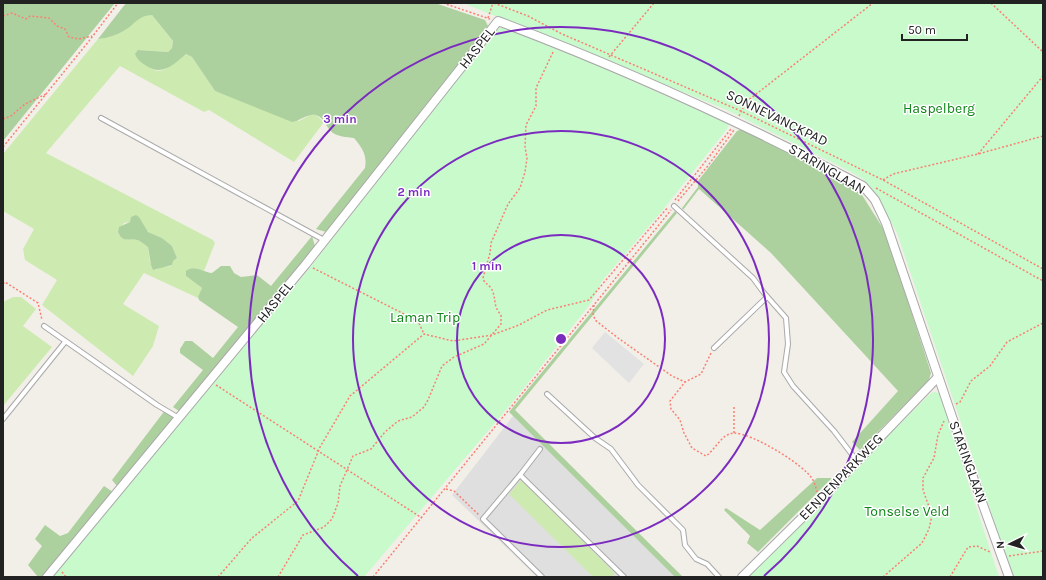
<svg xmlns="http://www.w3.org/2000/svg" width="1046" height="580" font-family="Karla,sans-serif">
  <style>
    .residential { fill: #e0dfdf }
    .grass { fill: #cdebb0; fill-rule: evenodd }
    .forest { fill: #add19e }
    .park { fill: #c8facc }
    .parking { fill: #e2e2e2 }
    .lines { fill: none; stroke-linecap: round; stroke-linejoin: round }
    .lane-casing { stroke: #a9a9a9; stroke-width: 6 }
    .street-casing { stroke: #a9a9a9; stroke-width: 10 }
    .path { stroke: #fa8072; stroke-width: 1.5; stroke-dasharray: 2 2; stroke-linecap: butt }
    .lane { stroke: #fff; stroke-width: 4 }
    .street { stroke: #fff; stroke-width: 8 }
    .ring { fill: none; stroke: #7b2cbf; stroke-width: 2 }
    .labels { text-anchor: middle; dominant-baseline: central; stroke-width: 3; stroke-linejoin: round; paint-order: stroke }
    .street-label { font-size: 14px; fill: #222; stroke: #fff }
    .park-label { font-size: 14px; fill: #0c8416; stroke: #fff }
    .centre { fill: #7b2cbf; stroke: #fff; stroke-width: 2 }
    .ring-label { font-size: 12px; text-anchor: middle; font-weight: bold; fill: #7b2cbf; stroke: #fff; stroke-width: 3; stroke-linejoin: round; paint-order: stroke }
  </style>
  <rect width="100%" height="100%" fill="#f2efe9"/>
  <path class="residential" d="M 513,416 L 675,577 L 537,577 L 452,495 Z"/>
  <g class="grass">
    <path d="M 145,15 L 152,15 L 173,41 L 172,48 L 168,52 L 138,50 C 155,81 162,73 186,54 L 192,57 L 215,91 L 299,121 L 310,115 L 316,115 L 324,122 L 294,162 L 209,110 L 204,112 L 120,66 L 46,153 L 213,240 L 215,243 L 204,271 L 194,268 L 186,276 L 202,288 L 198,298 L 144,273 L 123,304 L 159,326 L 153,346 L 133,376 L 42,305 L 57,280 L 25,260 L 23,249 L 34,229 L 3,211 L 3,154 L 98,39 C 121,36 127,24 145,15 ZM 130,222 L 145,229 L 150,233 L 162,238 L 172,246 L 177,258 L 172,261 L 171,266 L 161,267 L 156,270 L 150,262 L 148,247 C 145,245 141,241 137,240 C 128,238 121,242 118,232 L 124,223 Z"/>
    <path d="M 13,297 L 21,297 L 36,309 L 23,326 L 52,347 L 3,406 L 3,302 Z"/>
    <path d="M 521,480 L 615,573 L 611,577 L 593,577 L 509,494 Z"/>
  </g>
  <g class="forest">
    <path d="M 3,3 L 115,3 L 3,141 Z"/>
    <path d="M 126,3 L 435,3 L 485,20 L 488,26 L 374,174 L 326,232 L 316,229 L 365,168 C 367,155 363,149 354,138 C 347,137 339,137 333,133 C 326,128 324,117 316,115 C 308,113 300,121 292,122 L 215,91 L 192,57 L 186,54 C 173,65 162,77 145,65 C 140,62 137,59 135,54 L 138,50 L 168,52 L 172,48 L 173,41 L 152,15 C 139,15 135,24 125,30 C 117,35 108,38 98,39 Z"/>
    <path d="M 742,129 L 782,148 L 843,181 L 862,195 L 886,233 L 931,373 L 929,380 L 860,450 L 852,442 L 898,391 L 771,253 L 699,189 L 683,210 L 682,208 L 698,187 L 698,181 L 737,131 Z"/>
    <path d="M 675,211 L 677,213 L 515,410 L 683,577 L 675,577 L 509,412 Z"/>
    <path d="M 136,215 L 139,217 L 148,232 L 162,238 L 172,246 L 177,258 L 173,261 L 172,265 L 153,270 L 151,265 L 148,247 C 145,245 141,241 137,240 C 128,238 122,243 118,232 L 119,227 L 130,222 L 131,217 Z"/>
    <path d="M 312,236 L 315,246 L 179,411 L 173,407 L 203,370 L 180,353 L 180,349 L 185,341 L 192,341 L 213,358 L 238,327 L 199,300 L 198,297 L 202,288 L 186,276 L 186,271 C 194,264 203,272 212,273 L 221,266 L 230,266 L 234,273 L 241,277 L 257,275 L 271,286 Z"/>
    <path d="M 166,409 L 175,416 L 117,486 L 112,480 Z"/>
    <path d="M 817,478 L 832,478 L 758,552 L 747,543 L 750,536 L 724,510 L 726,508 L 760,530 Z"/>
    <path d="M 104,486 L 113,492 L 43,577 L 38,577 L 28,565 L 42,546 L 35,539 L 45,525 L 60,536 L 68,533 Z"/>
  </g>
  <g class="park">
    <path d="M 463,3 L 1043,3 L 1043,577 L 1013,577 L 897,233 L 880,201 L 863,179 L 849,171 L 727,110 Z"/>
    <path d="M 497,28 L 505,28 L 603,68 L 729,124 L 727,129 L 662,211 L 602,281 L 591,303 L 516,398 L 364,577 L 51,577 L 308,270 Z"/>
    <path d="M 934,392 L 939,393 L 999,577 L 746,577 L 931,393 Z"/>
  </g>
  <path class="parking" d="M 605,332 L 644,364 L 629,383 L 592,348 Z"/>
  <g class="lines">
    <g class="lane-casing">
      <g id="lane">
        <path d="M 101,118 L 324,240"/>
        <path d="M 674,206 L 753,278 L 764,293 L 786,318 L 788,344 L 784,372 L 793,386 L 834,431 L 857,461"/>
        <path d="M 44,326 L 157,405 L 179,418"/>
        <path d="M 714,348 L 767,297"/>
        <path d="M 547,394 L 595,438 L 611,449 L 638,485 L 683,530 L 685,545 L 696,559 L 707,564 L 719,577"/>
        <path d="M 3,419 L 65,342"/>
        <path d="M 520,475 L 540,449"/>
        <path d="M 542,577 L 483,519 L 520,475 L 624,577"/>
      </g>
    </g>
    <g class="street-casing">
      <g id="street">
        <path d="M 47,577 L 306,264 L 498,21 C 623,68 745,124 863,186 L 875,200 L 886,223 L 965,455 L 1009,577"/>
        <path d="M 742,577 L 816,504 L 938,377"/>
      </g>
    </g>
    <g class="path">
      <path d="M 443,3 L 490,19"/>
      <path d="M 494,3 L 528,16 L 562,34 L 741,111 L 883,180 L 1043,269"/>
      <path d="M 991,3 L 1043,52"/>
      <path d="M 3,16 L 12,13 L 26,19 L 30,16 L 49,18 L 57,26 L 65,29 L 69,37 L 79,39 L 92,36"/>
      <path d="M 488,18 L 493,3"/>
      <path d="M 609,57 L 654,3"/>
      <path d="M 739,116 L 746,102 L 873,3"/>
      <path d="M 3,119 L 11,116 L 25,104 L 46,94"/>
      <path d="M 3,147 L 89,41 L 118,3"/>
      <path d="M 978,154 L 1043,76"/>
      <path d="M 883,180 L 893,174 L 978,154 L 1043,136"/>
      <path d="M 876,188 L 1043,281"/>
      <path d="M 675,200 L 731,129"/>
      <path d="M 678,201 L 707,167 L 734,130"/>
      <path d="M 313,268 L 418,321 L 424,334"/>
      <path d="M 3,284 L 5,282 L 38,303 L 42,320"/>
      <path d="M 594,305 L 593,313 L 595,320 L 618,338 L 672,376 L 685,382"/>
      <path d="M 711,353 L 701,374 L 685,382 L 670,401 L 671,409 L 680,420 L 684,433 L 692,448 L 706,456 C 716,449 721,434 734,433 C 752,433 805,465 813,480 C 815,484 816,488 817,492"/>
      <path d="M 216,385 L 422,518"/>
      <path d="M 956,404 L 960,402 L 971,381 L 990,366 L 1007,342 L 1043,323"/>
      <path d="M 734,433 L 734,407"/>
      <path d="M 446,489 L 454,491 L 479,515"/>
      <path d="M 1009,556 L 1043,551"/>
      <path d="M 62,572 L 66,577"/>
      <path d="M 218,577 L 252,538 L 298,501 L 320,447 L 350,396 L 424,334 L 453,341 L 492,335 L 519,325 L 547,310 L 589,300 L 668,207"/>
      <path d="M 278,577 L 303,535 L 324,527 L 332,519 L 338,503 L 340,486 L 353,456 L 371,449 L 385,432 L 398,421 L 412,417 L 424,407 L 428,400 L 442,366 L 454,357 L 484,344 L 501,324 L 501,315 C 492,305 497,298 491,288 C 488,284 484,283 483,278 L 490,253 L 491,243 L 508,204 L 520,188 L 525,172 L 527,158 L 525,147 L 526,125 L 536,106 L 536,88 L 553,52"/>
      <path d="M 373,577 L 671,210"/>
      <path d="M 883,577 L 922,543 L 929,529 L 932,515 L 923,490 L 923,478 L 934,458 L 938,435 L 944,421"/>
      <path d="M 950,577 L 968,547 L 977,546 L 990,552"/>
    </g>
    <use href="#lane" class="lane"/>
    <use href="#street" class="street"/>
  </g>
  <g class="ring">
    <circle cx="561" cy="339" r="104"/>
    <circle cx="561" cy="339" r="208"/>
    <path d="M358 576A312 312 0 1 1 764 576"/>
  </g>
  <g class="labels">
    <g class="street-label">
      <text transform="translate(477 48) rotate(-52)">HASPEL</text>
      <text transform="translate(777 118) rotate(26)">SONNEVANCKPAD</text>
      <text transform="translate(827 169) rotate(30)">STARINGLAAN</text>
      <text transform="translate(275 302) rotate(-51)">HASPEL</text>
      <text transform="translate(968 462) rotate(70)">STARINGLAAN</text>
      <text transform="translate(841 477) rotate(-46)">EENDENPARKWEG</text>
    </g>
    <g class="park-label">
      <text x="939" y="108">Haspelberg</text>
      <text x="425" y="317">Laman Trip</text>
      <text x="907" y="511">Tonselse Veld</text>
    </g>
  </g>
  <circle cx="561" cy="339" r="6" class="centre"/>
  <g class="ring-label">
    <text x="340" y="123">3 min</text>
    <text x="414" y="196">2 min</text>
    <text x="487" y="270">1 min</text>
  </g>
  <rect width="1046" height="580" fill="none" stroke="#222222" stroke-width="8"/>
  <g transform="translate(1010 544) rotate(265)" stroke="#ffffff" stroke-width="3" paint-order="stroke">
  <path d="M0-3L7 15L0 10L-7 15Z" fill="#222222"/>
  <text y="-6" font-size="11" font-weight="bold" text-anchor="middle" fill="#222222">N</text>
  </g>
  <path d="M902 34v6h65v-6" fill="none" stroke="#222222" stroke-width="2"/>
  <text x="908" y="34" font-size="12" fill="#222222" stroke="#ffffff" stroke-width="3" paint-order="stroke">50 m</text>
</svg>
